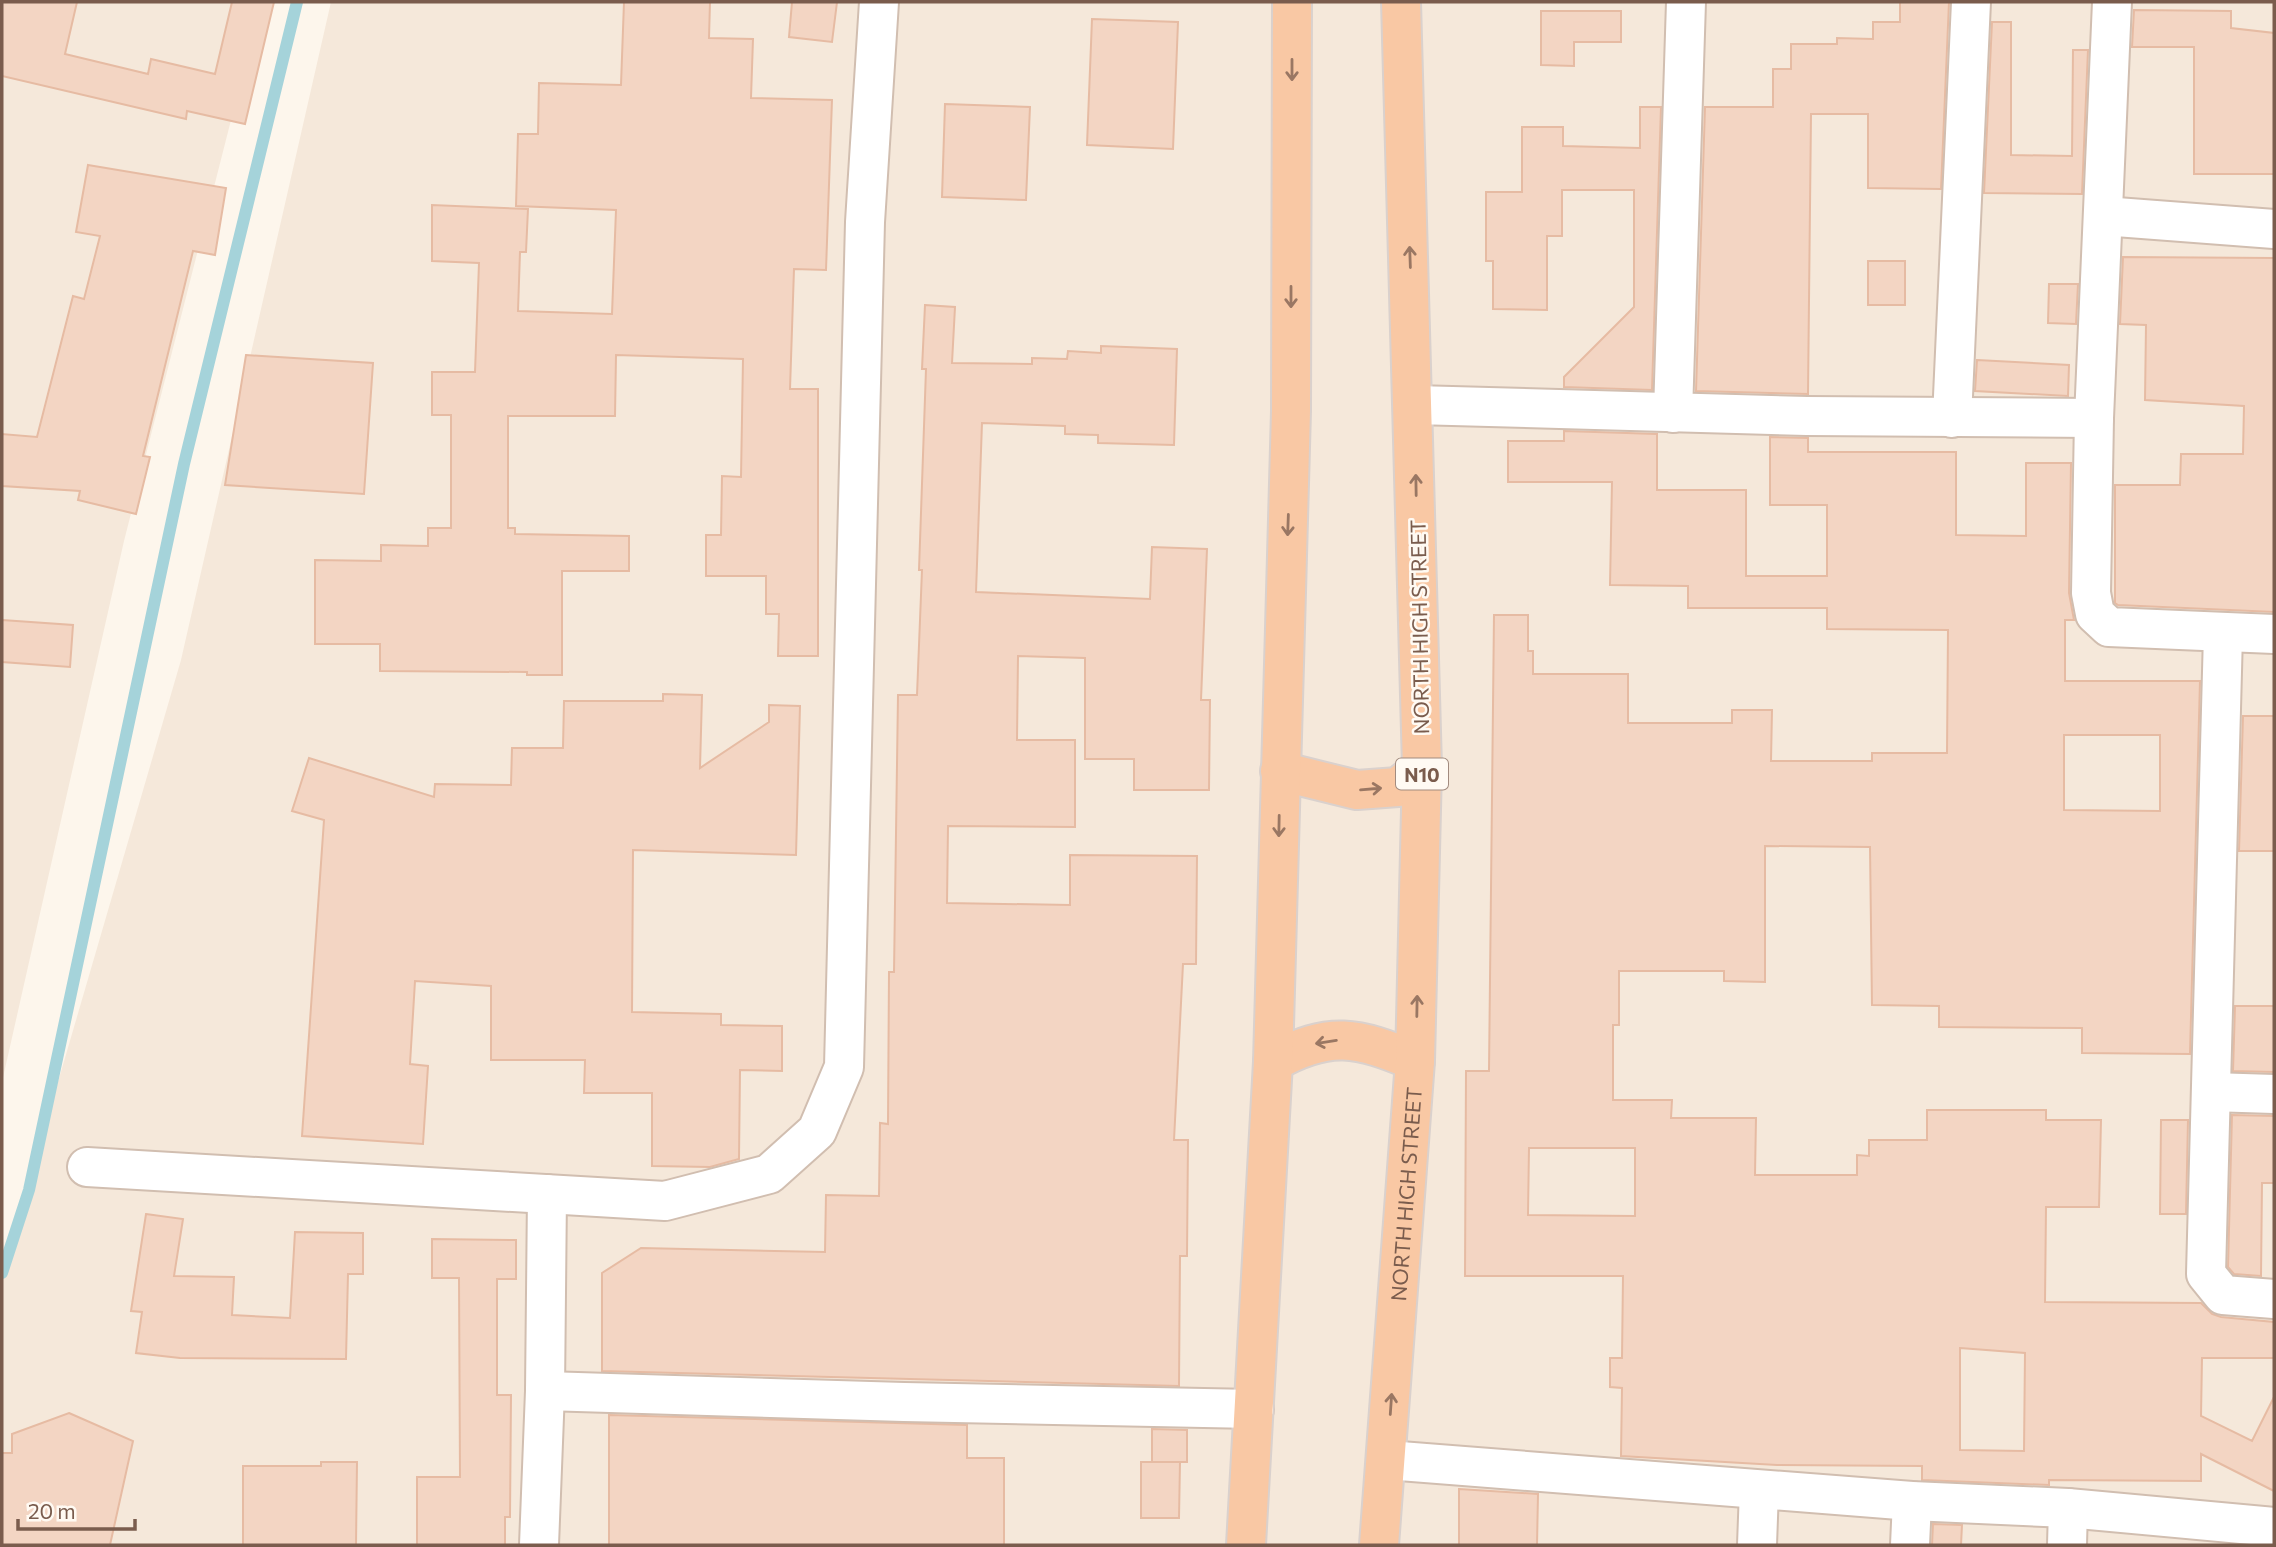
<svg xmlns="http://www.w3.org/2000/svg" width="2276" height="1547" font-family="Commissioner,sans-serif">
  <style>
    .residential { fill: #f5e8da }
    .lines { fill: none; stroke-linecap: round; stroke-linejoin: round }
    .stream { stroke: #a5d3da; stroke-width: 12 }
    .building { fill: #f3d5c3; stroke: #e6bba3; stroke-width: 2; fill-rule: evenodd }
    .minor-casing { stroke: #d1beb0; stroke-width: 42 }
    .trunk-casing { stroke: #dad1cd; stroke-width: 42 }
    .minor { stroke: #fff; stroke-width: 38 }
    .trunk { stroke: #f9c8a4; stroke-width: 38 }
    .oneway { stroke: #9a7763 }
    .labels { text-anchor: middle; dominant-baseline: central; stroke-width: 5; stroke-linejoin: round; paint-order: stroke }
    .shield { fill: #fffaf3; stroke: #a28b7f; stroke-width: 2 }
    .shield-label { font-size: 19px; font-weight: bold; fill: #7a5c4d }
    .street-label { font-size: 21px; fill: #7a5c4d; stroke: #fffaf3 }
  </style>
  <rect width="100%" height="100%" fill="#fdf6ec"/>
  <g class="residential">
    <path d="M 2,2 L 261,2 L 124,541 L 2,1082 Z"/>
    <path d="M 331,2 L 2274,2 L 2274,1545 L 2,1545 L 2,1274 L 181,660 Z"/>
  </g>
  <g class="lines">
    <path class="stream" d="M 2,1273 L 29,1190 L 184,464 L 297,2"/>
  </g>
  <g class="building">
    <path d="M 2,2 L 77,2 L 65,54 L 148,74 L 151,59 L 215,74 L 232,2 L 274,2 L 245,124 L 187,111 L 186,119 L 2,76 Z"/>
    <path d="M 624,2 L 710,2 L 709,38 L 753,39 L 751,98 L 832,100 L 826,270 L 794,269 L 790,389 L 818,389 L 818,656 L 778,656 L 779,614 L 766,614 L 766,576 L 706,576 L 706,535 L 721,535 L 722,476 L 741,477 L 743,359 L 616,355 L 615,416 L 508,416 L 508,528 L 515,528 L 515,534 L 629,536 L 629,571 L 562,571 L 562,675 L 527,675 L 527,672 L 380,671 L 380,644 L 315,644 L 315,560 L 381,561 L 381,545 L 428,546 L 428,528 L 451,528 L 451,415 L 432,415 L 432,372 L 475,372 L 479,263 L 432,261 L 432,205 L 528,209 L 526,252 L 520,252 L 518,311 L 612,314 L 616,210 L 516,206 L 518,134 L 538,134 L 539,83 L 621,85 Z"/>
    <path d="M 792,2 L 837,2 L 832,42 L 789,37 Z"/>
    <path d="M 1900,2 L 1949,2 L 1941,189 L 1868,188 L 1868,114 L 1811,114 L 1808,394 L 1696,391 L 1705,107 L 1773,107 L 1773,69 L 1791,69 L 1791,44 L 1837,44 L 1837,38 L 1873,39 L 1873,22 L 1900,22 Z"/>
    <path d="M 2134,10 L 2231,11 L 2231,28 L 2274,33 L 2274,174 L 2194,174 L 2194,47 L 2132,47 Z"/>
    <path d="M 1541,11 L 1621,11 L 1621,42 L 1574,42 L 1574,66 L 1541,65 Z"/>
    <path d="M 1092,19 L 1178,22 L 1173,149 L 1087,145 Z"/>
    <path d="M 1992,22 L 2011,22 L 2011,155 L 2072,156 L 2073,50 L 2088,50 L 2082,194 L 1984,193 Z"/>
    <path d="M 945,104 L 1030,107 L 1026,200 L 942,197 Z"/>
    <path d="M 1640,107 L 1661,107 L 1652,390 L 1564,387 L 1564,377 L 1634,307 L 1634,190 L 1562,190 L 1562,236 L 1547,236 L 1547,310 L 1493,309 L 1493,261 L 1486,261 L 1486,192 L 1522,192 L 1522,127 L 1563,127 L 1563,146 L 1640,148 Z"/>
    <path d="M 88,165 L 226,188 L 215,255 L 193,251 L 143,456 L 150,457 L 136,514 L 78,500 L 80,491 L 2,486 L 2,434 L 37,437 L 73,296 L 84,299 L 100,236 L 76,232 Z"/>
    <path d="M 2123,257 L 2274,258 L 2274,612 L 2118,605 L 2115,603 L 2115,485 L 2180,485 L 2181,454 L 2243,454 L 2244,406 L 2145,400 L 2146,325 L 2120,324 Z"/>
    <rect x="1868" y="261" width="37" height="44"/>
    <path d="M 2049,284 L 2078,284 L 2076,324 L 2048,323 Z"/>
    <path d="M 925,305 L 955,307 L 952,363 L 1032,364 L 1032,358 L 1067,359 L 1068,351 L 1101,353 L 1101,346 L 1177,349 L 1174,445 L 1098,443 L 1098,435 L 1065,434 L 1065,426 L 982,423 L 976,592 L 1150,599 L 1152,547 L 1207,549 L 1201,700 L 1210,700 L 1209,790 L 1134,790 L 1134,759 L 1085,759 L 1085,658 L 1018,656 L 1017,740 L 1075,740 L 1075,827 L 948,826 L 947,903 L 1070,905 L 1070,855 L 1197,856 L 1196,964 L 1183,964 L 1174,1140 L 1188,1140 L 1187,1256 L 1180,1256 L 1179,1386 L 602,1371 L 602,1273 L 641,1248 L 825,1252 L 826,1195 L 879,1196 L 880,1123 L 888,1124 L 889,972 L 894,972 L 898,695 L 917,695 L 922,570 L 919,570 L 926,369 L 922,369 Z"/>
    <path d="M 246,355 L 373,363 L 364,494 L 225,485 Z"/>
    <path d="M 1977,360 L 2069,365 L 2068,396 L 1975,391 Z"/>
    <path d="M 1564,431 L 1657,434 L 1657,490 L 1746,490 L 1746,576 L 1827,576 L 1827,505 L 1770,505 L 1770,437 L 1808,438 L 1808,452 L 1956,452 L 1956,535 L 2026,536 L 2026,463 L 2071,463 L 2069,593 L 2074,620 L 2065,620 L 2065,681 L 2200,681 L 2190,1054 L 2082,1053 L 2082,1028 L 1939,1027 L 1939,1006 L 1872,1005 L 1870,847 L 1765,846 L 1765,982 L 1724,981 L 1724,971 L 1619,971 L 1619,1025 L 1613,1025 L 1613,1100 L 1672,1100 L 1671,1118 L 1756,1118 L 1755,1175 L 1857,1175 L 1857,1155 L 1869,1156 L 1869,1140 L 1927,1140 L 1927,1110 L 2046,1110 L 2046,1120 L 2101,1120 L 2099,1207 L 2046,1207 L 2045,1302 L 2201,1303 L 2212,1314 L 2221,1317 L 2274,1322 L 2274,1358 L 2202,1358 L 2201,1416 L 2252,1441 L 2274,1397 L 2274,1491 L 2201,1454 L 2201,1481 L 2049,1480 L 2049,1485 L 1922,1480 L 1922,1466 L 1777,1465 L 1621,1456 L 1622,1388 L 1610,1387 L 1610,1358 L 1622,1358 L 1623,1276 L 1465,1276 L 1466,1071 L 1489,1071 L 1494,615 L 1528,615 L 1528,651 L 1533,651 L 1533,674 L 1628,674 L 1628,723 L 1732,723 L 1732,710 L 1772,710 L 1771,761 L 1872,761 L 1872,753 L 1947,753 L 1948,630 L 1827,629 L 1827,608 L 1688,608 L 1688,586 L 1610,585 L 1612,482 L 1508,482 L 1508,441 L 1564,441 ZM 2064,735 L 2160,735 L 2160,811 L 2064,810 ZM 1529,1148 L 1635,1148 L 1635,1216 L 1528,1215 ZM 1960,1348 L 2025,1353 L 2024,1451 L 1960,1450 Z"/>
    <path d="M 2,620 L 73,625 L 70,667 L 2,662 Z"/>
    <path d="M 663,694 L 702,695 L 700,768 L 769,722 L 769,705 L 800,706 L 796,855 L 633,850 L 632,1012 L 721,1014 L 721,1025 L 782,1026 L 782,1071 L 740,1070 L 739,1159 L 710,1167 L 652,1166 L 652,1093 L 584,1093 L 585,1060 L 491,1060 L 491,986 L 415,981 L 410,1064 L 428,1066 L 423,1144 L 302,1136 L 324,820 L 292,811 L 309,758 L 434,797 L 435,784 L 511,785 L 512,748 L 563,748 L 564,701 L 663,701 Z"/>
    <path d="M 2243,716 L 2274,716 L 2274,851 L 2239,851 Z"/>
    <path d="M 2235,1006 L 2274,1006 L 2274,1072 L 2233,1071 Z"/>
    <path d="M 2232,1115 L 2274,1116 L 2274,1183 L 2262,1183 L 2261,1276 L 2234,1274 L 2228,1267 Z"/>
    <path d="M 2161,1120 L 2188,1120 L 2186,1214 L 2160,1214 Z"/>
    <path d="M 146,1214 L 183,1219 L 174,1276 L 234,1277 L 232,1315 L 290,1318 L 295,1232 L 363,1233 L 363,1274 L 348,1274 L 346,1359 L 180,1358 L 136,1353 L 142,1312 L 131,1311 Z"/>
    <path d="M 432,1239 L 516,1240 L 516,1279 L 497,1279 L 497,1395 L 511,1395 L 510,1517 L 505,1517 L 505,1545 L 417,1545 L 417,1477 L 460,1477 L 459,1278 L 432,1278 Z"/>
    <path d="M 69,1413 L 133,1441 L 110,1545 L 2,1545 L 2,1453 L 12,1453 L 12,1434 Z"/>
    <path d="M 609,1415 L 967,1425 L 967,1458 L 1004,1458 L 1004,1545 L 609,1545 Z"/>
    <path d="M 1152,1429 L 1187,1430 L 1187,1462 L 1152,1462 Z"/>
    <path d="M 321,1462 L 357,1462 L 356,1545 L 243,1545 L 243,1466 L 321,1466 Z"/>
    <path d="M 1141,1462 L 1180,1462 L 1179,1518 L 1141,1518 Z"/>
    <path d="M 1459,1489 L 1538,1494 L 1537,1545 L 1459,1545 Z"/>
    <path d="M 1933,1524 L 1962,1525 L 1961,1545 L 1932,1545 Z"/>
  </g>
  <g class="lines">
    <g class="minor-casing">
      <g id="minor">
        <path d="M 2112,2 L 2094,418 L 2091,593 L 2095,614 L 2109,627 L 2274,634"/>
        <path d="M 2103,216 L 2274,229"/>
        <path d="M 1415,405 L 1807,416 L 2094,418"/>
        <path d="M 1673,413 L 1686,2"/>
        <path d="M 1952,418 L 1971,2"/>
        <path d="M 2223,634 L 2206,1274 L 2223,1295 L 2274,1299"/>
        <path d="M 2211,1092 L 2274,1094"/>
        <path d="M 87,1167 L 665,1201 L 769,1174 L 817,1131 L 844,1067 L 865,222 L 879,2"/>
        <path d="M 545,1391 L 904,1402 L 1254,1409"/>
        <path d="M 1387,1460 L 1912,1501 L 2068,1508 L 2274,1527"/>
        <path d="M 539,1545 L 545,1391 L 547,1194"/>
        <path d="M 1757,1545 L 1759,1490"/>
        <path d="M 1910,1545 L 1912,1501"/>
        <path d="M 2067,1545 L 2068,1508"/>
      </g>
    </g>
    <g class="trunk-casing">
      <g id="trunk">
        <path d="M 1280,771 L 1357,790 L 1398,787 L 1422,768"/>
        <path d="M 1273,1062 C 1330,1030 1357,1037 1415,1061"/>
        <path d="M 1246,1545 L 1273,1062 L 1291,411 L 1292,2"/>
        <path id="s1" d="M 1379,1545 L 1415,1061 L 1422,768 L 1401,2"/>
      </g>
    </g>
    <use href="#minor" class="minor"/>
    <use href="#trunk" class="trunk"/>
  </g>
  <defs><path id="oneway-shaft" d="M-6 0H5M1.5-3L5.5 0L1.5 3" fill="none" stroke-width="1.6" stroke-linecap="round" stroke-linejoin="round" transform="scale(1.75)"/></defs>
  <g class="oneway">
    <use href="#oneway-shaft" transform="translate(1292 70) rotate(90)"/>
    <use href="#oneway-shaft" transform="translate(1410 257) rotate(-92)"/>
    <use href="#oneway-shaft" transform="translate(1291 297) rotate(90)"/>
    <use href="#oneway-shaft" transform="translate(1416 485) rotate(-91)"/>
    <use href="#oneway-shaft" transform="translate(1288 525) rotate(92)"/>
    <use href="#oneway-shaft" transform="translate(1371 789) rotate(-5)"/>
    <use href="#oneway-shaft" transform="translate(1279 826) rotate(91)"/>
    <use href="#oneway-shaft" transform="translate(1417 1006) rotate(-89)"/>
    <use href="#oneway-shaft" transform="translate(1326 1042) rotate(171)"/>
    <use href="#oneway-shaft" transform="translate(1391 1404) rotate(-86)"/>
  </g>
  <g class="labels">
    <rect class="shield" x="1396" y="758.5" width="52" height="31" rx="5"/>
    <g class="shield-label">
      <text x="1422" y="774">N10</text>
    </g>
    <g class="street-label">
      <text transform="translate(1419 627) rotate(-91)">NORTH HIGH STREET</text>
      <text stroke="none"><textPath href="#s1" startOffset="352">NORTH HIGH STREET</textPath></text>
    </g>
  </g>
  <rect width="2276" height="1547" fill="none" stroke="#7a5c4d" stroke-width="7"/>
  <path d="M18 1519v10h117v-10" fill="none" stroke="#7a5c4d" stroke-width="3.5"/>
  <text x="28" y="1519" font-size="21" fill="#7a5c4d" stroke="#fffaf3" stroke-width="5" paint-order="stroke">20 m</text>
</svg>
